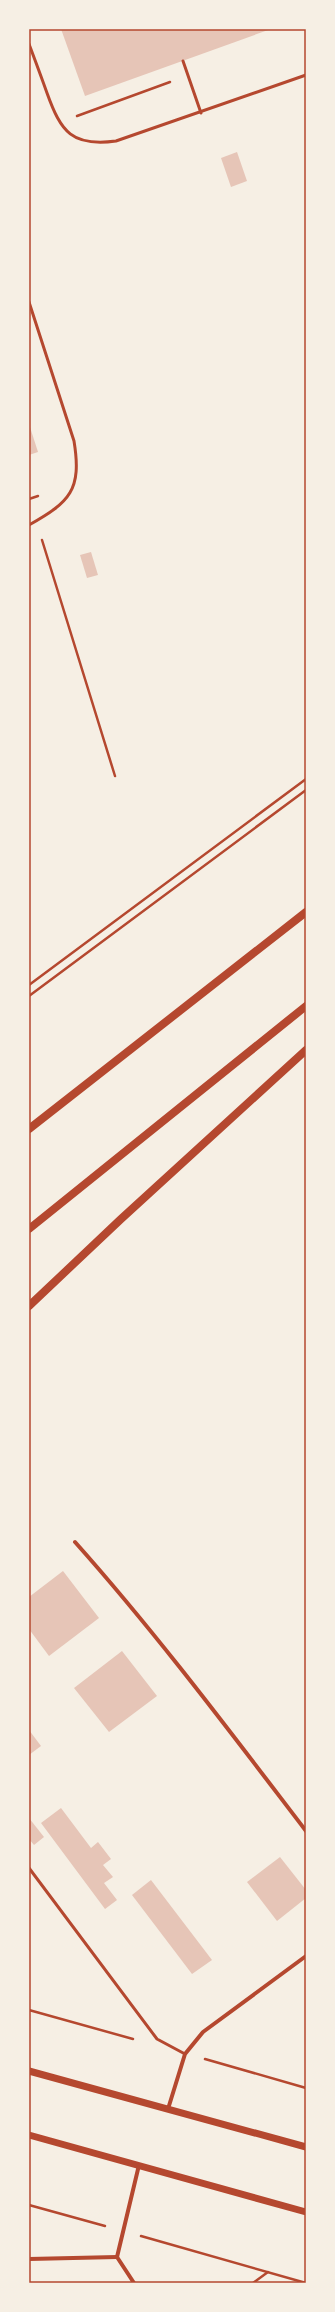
<svg xmlns="http://www.w3.org/2000/svg" width="335" height="2312" font-family="'Nunito Sans',sans-serif">
  <style>
    .building { fill: #e6c5b7 }
    .lines { fill: none; stroke-linecap: round; stroke-linejoin: round }
    .path { stroke: #b5482f; stroke-width: 2.5 }
    .service { stroke: #b5482f; stroke-width: 3 }
    .minor { stroke: #b5482f; stroke-width: 4 }
    .tertiary { stroke: #b5482f; stroke-width: 7 }
    .secondary { stroke: #b5482f; stroke-width: 8 }
    .neatline { fill: none; stroke: #b5482f; stroke-width: 1.5 }
  </style>
  <rect width="100%" height="100%" fill="#f6efe4"/>
  <g class="building">
    <path d="M 61,29 L 271,29 L 85,96 Z"/>
    <path d="M 237,152 L 247,181 L 231,187 L 221,158 Z"/>
    <path d="M 29,424 L 38,452 L 29,455 Z"/>
    <path d="M 91,552 L 98,575 L 87,578 L 80,555 Z"/>
    <path d="M 63,1571 L 99,1618 L 49,1656 L 29,1629 L 29,1597 Z"/>
    <path d="M 122,1651 L 157,1696 L 109,1732 L 74,1688 Z"/>
    <path d="M 29,1730 L 41,1746 L 29,1755 Z"/>
    <path d="M 61,1808 L 91,1848 L 98,1842 L 111,1859 L 103,1865 L 113,1877 L 104,1883 L 117,1900 L 105,1909 L 41,1823 Z"/>
    <path d="M 29,1818 L 44,1837 L 34,1845 L 29,1839 Z"/>
    <path d="M 280,1857 L 306,1890 L 306,1898 L 277,1921 L 247,1882 Z"/>
    <path d="M 151,1880 L 212,1960 L 192,1974 L 132,1895 Z"/>
  </g>
  <g class="lines">
    <g class="path">
      <path d="M 77,116 L 170,82"/>
      <path d="M 29,499 L 38,496"/>
      <path d="M 42,540 L 115,776"/>
      <path d="M 29,985 L 306,779"/>
      <path d="M 29,996 L 306,790"/>
      <path d="M 29,2010 L 133,2039"/>
      <path d="M 205,2059 L 306,2088"/>
      <path d="M 29,2205 L 105,2226"/>
      <path d="M 141,2236 L 306,2283"/>
      <path d="M 253,2283 L 268,2272"/>
    </g>
    <g class="service">
      <path d="M 29,44 C 35,60 41,76 47,93 C 61,132 72,147 116,141 L 306,75"/>
      <path d="M 183,61 L 201,113"/>
      <path d="M 29,302 L 74,441 C 82,490 70,502 29,525"/>
      <path d="M 29,1868 L 157,2039 L 185,2054"/>
    </g>
    <g class="minor">
      <path d="M 75,1542 C 157,1634 231,1733 306,1831"/>
      <path d="M 168,2109 L 185,2054 L 203,2032 L 306,1956"/>
      <path d="M 117,2257 L 139,2165"/>
      <path d="M 117,2257 L 134,2283"/>
      <path d="M 29,2259 L 117,2257"/>
    </g>
    <g class="tertiary">
      <path d="M 29,2071 L 306,2147"/>
      <path d="M 29,2135 L 306,2212"/>
    </g>
    <g class="secondary">
      <path d="M 29,1129 L 306,912"/>
      <path d="M 29,1229 L 306,1006"/>
      <path d="M 29,1306 L 121,1219 L 306,1050"/>
    </g>
  </g>
  <rect width="335" height="2312" fill="none" stroke="#f6efe4" stroke-width="60"/>
  <rect x="30" y="30" width="275" height="2252" class="neatline"/>
</svg>
